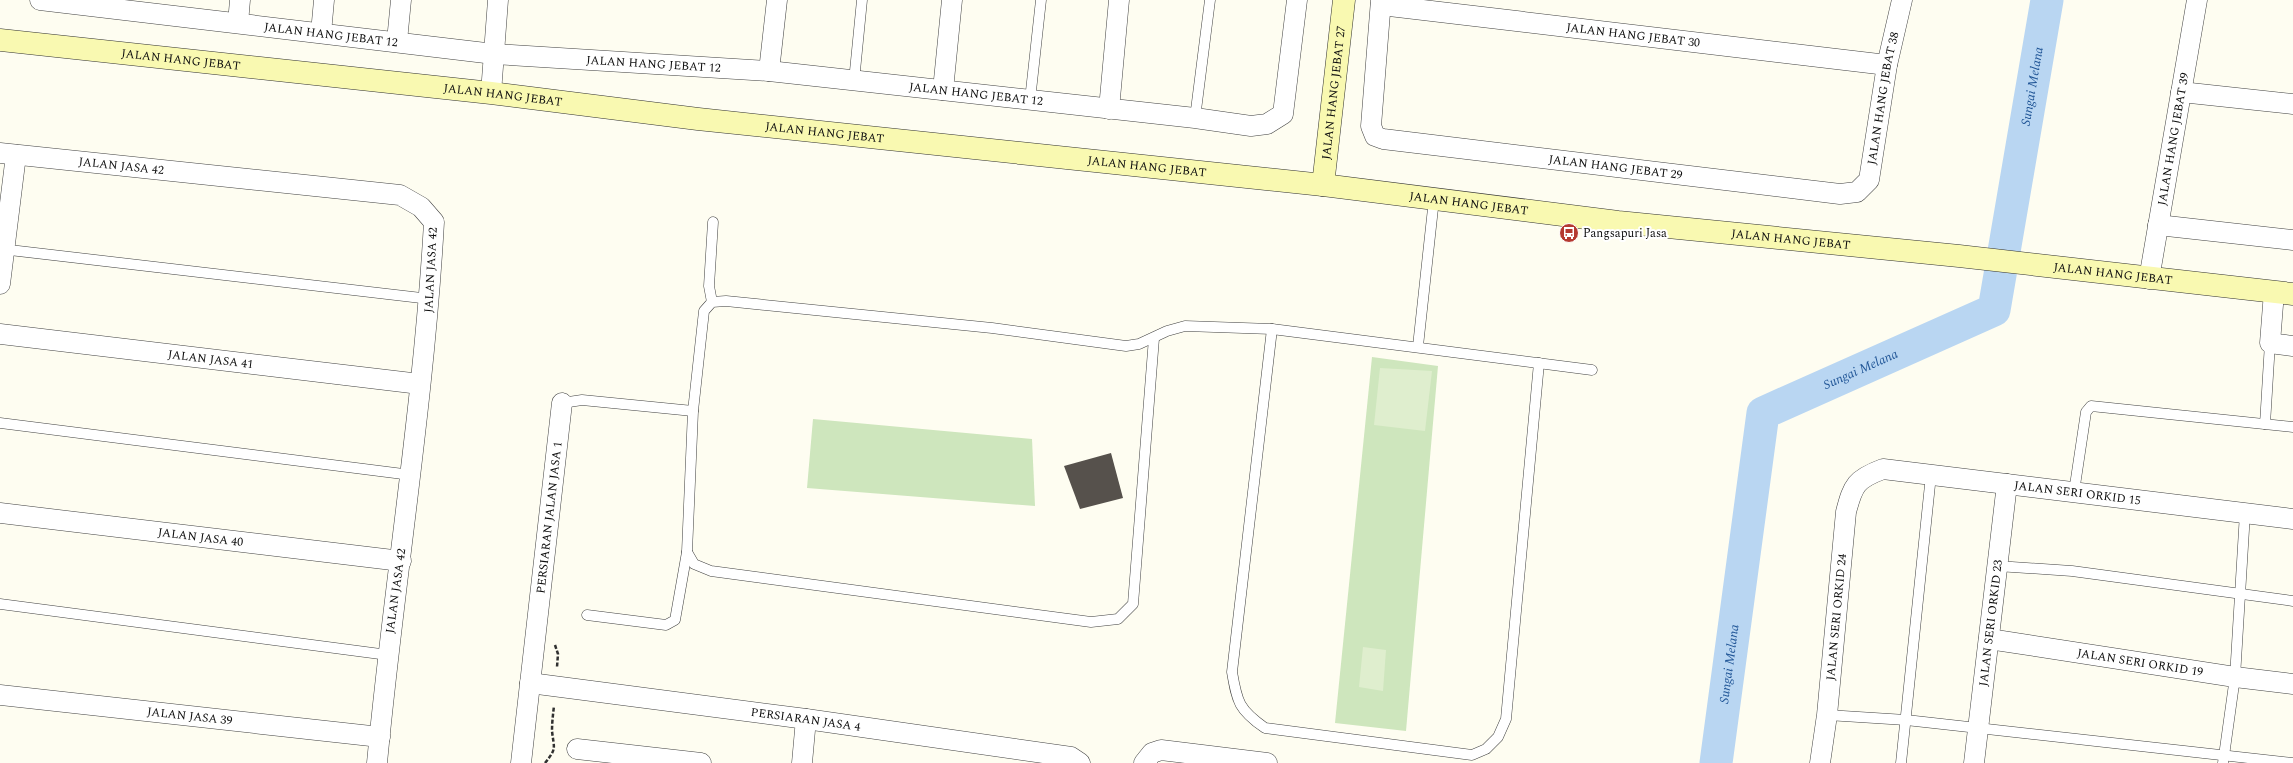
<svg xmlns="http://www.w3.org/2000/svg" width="2293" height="763" font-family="Spectral,serif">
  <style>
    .green { fill: #cee6bd }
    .pitch { fill: #dfeece }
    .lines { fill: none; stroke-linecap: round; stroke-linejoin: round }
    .river { stroke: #b9d6f2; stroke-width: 33 }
    .building { fill: #56514c }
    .lane-casing { stroke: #414141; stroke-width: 11 }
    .street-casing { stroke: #414141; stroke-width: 21 }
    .secondary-casing { stroke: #303030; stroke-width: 23 }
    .path { stroke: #303030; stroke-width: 2.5; stroke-dasharray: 4 2; stroke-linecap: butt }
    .lane { stroke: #fff; stroke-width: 10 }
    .street { stroke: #fff; stroke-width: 20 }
    .secondary { stroke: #f9f9b1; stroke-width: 22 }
    .labels { text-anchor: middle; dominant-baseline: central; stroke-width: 4; stroke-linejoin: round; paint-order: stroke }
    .street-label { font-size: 12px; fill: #0e0e0e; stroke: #fff }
    .poi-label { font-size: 12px; fill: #0e0e0e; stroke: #fff; text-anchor: start }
    .water-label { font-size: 13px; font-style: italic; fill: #215697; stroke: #fff }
  </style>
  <rect width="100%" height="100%" fill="#fefdf1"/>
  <g class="green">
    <path d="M 1372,357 L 1438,366 L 1406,731 L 1335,723 Z"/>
    <path d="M 813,419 L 1032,439 L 1035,506 L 807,488 Z"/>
  </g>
  <g class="pitch">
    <path d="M 1380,368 L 1432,371 L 1425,431 L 1374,425 Z"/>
    <path d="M 1363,647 L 1386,650 L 1383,691 L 1359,687 Z"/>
  </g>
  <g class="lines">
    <path class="river" id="s1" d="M 1716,763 L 1763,413 L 1994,310 L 2047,0"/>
  </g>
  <path class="building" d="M 1111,453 L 1123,498 L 1080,509 L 1064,466 Z"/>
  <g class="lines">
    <g class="lane-casing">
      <g id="lane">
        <path d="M 854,81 L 862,0"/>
        <path d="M 1030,100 L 1041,0"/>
        <path d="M 1195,118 L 1210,0"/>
        <path d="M 1,249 L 430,299"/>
        <path d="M 712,302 L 709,286 L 713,222"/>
        <path d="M 1272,329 L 1232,672 C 1237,702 1239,710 1265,728 L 1472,755 L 1486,749 L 1498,737 L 1506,719 L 1539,363"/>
        <path d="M 1418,346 L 1434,199"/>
        <path d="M 562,403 L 582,400 L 693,411"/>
        <path d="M 0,423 L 411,475"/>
        <path d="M 2265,424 L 2270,343"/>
        <path d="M 2074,492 L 2086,412 L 2091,406 L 2293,427"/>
        <path d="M 687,552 L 694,564 L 711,571 L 1091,622 L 1118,619 L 1133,604 L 1154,338"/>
        <path d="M 1997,566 L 2072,571 L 2293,601"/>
        <path d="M 0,604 L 388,655"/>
        <path d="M 587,615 L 666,625 L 675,620 L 687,552 L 693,411 L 704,311 L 712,302 L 726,301 L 992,328 L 1126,346 L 1139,344 L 1167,331 L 1185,326 L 1272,329 L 1592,370"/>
        <path d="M 1827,715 L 1906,720 L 2293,763"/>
        <path d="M 1901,763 L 1931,475"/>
        <path d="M 2223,763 L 2235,677 L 2245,513"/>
      </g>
    </g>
    <g class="street-casing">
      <g id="street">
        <path id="s2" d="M 40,0 L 494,54 L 769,71 L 1195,118 L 1251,126 L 1267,124 L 1283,114 L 1297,0"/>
        <path id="s3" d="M 1381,0 L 1371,126 L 1375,136 L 1383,139 L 1840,194 L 1857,192 L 1869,180 L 1887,65 L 1902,0"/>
        <path id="s4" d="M 1381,5 L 1887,65"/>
        <path d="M 238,23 L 240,0"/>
        <path d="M 321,33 L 324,0"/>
        <path d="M 397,41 L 401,0"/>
        <path d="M 769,71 L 777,0"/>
        <path d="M 943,90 L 952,0"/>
        <path d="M 2181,92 L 2293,104"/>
        <path d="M 491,93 L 498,0"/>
        <path d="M 1109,109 L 1119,0"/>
        <path id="s5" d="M 0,153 L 400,195 L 421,207 L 434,222 C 424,403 394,582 377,763"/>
        <path d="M 2158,225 L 2293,240"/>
        <path id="s6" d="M 2149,279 L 2197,0"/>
        <path d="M 0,284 L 16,155"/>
        <path d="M 2274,292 L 2270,343 L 2293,346"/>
        <path id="s7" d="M 0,334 L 420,384"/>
        <path id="s8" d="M 0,513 L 401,561"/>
        <path id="s9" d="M 1989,639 L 2235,677 L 2293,684"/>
        <path id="s10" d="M 530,683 L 806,719 L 1071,757 L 1080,763"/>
        <path id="s11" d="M 0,695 L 380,737"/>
        <path d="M 577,749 L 701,763"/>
        <path id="s12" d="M 521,763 L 562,403"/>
        <path d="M 802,763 L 806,719"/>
        <path d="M 1144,763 L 1152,753 L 1161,750 L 1267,763"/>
        <path id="s13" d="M 1820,763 L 1827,715 L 1846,512 C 1853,485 1856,479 1883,469 L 2293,519"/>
        <path id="s14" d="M 1974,763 L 2007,484"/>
      </g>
    </g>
    <g class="secondary-casing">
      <g id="secondary">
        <path id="s15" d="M 0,40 L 491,93 L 698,119 L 1323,185 L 1618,222 L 1959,256 L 2293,294"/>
        <path id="s16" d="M 1323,185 L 1344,0"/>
      </g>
    </g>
    <g class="path">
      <path d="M 555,645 L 558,654 L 557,667"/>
      <path d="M 545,763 C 557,748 554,749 552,731 C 552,723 553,714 554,706"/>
    </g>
    <use href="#lane" class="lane"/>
    <use href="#street" class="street"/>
    <use href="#secondary" class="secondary"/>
  </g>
  <defs>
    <g id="bus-disc" transform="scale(1)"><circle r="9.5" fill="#b53930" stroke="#fff"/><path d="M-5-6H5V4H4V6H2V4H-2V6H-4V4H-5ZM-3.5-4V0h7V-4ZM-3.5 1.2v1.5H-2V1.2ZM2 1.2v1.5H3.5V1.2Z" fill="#fff"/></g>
  </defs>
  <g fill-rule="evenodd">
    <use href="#bus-disc" x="1569" y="233"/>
  </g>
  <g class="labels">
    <g class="street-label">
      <text stroke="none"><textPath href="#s2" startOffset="293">JALAN HANG JEBAT 12</textPath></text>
      <text stroke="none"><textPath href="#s4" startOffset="254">JALAN HANG JEBAT 30</textPath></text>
      <text stroke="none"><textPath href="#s15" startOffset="182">JALAN HANG JEBAT</textPath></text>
      <text stroke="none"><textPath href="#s2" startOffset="617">JALAN HANG JEBAT 12</textPath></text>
      <text stroke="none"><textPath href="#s16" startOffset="93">JALAN HANG JEBAT 27</textPath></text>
      <text stroke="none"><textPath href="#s2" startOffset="941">JALAN HANG JEBAT 12</textPath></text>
      <text stroke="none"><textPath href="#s15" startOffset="506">JALAN HANG JEBAT</textPath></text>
      <text stroke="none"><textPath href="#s3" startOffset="723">JALAN HANG JEBAT 38</textPath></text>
      <text stroke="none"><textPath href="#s15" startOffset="830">JALAN HANG JEBAT</textPath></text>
      <text stroke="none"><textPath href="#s6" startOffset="142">JALAN HANG JEBAT 39</textPath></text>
      <text stroke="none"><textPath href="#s5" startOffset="122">JALAN JASA 42</textPath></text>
      <text stroke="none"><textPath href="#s15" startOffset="1154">JALAN HANG JEBAT</textPath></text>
      <text stroke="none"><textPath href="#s3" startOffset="380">JALAN HANG JEBAT 29</textPath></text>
      <text stroke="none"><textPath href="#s15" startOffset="1478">JALAN HANG JEBAT</textPath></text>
      <text stroke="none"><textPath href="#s15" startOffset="1802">JALAN HANG JEBAT</textPath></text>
      <text transform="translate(431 270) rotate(-87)">JALAN JASA 42</text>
      <text stroke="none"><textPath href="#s15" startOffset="2126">JALAN HANG JEBAT</textPath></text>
      <text stroke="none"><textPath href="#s7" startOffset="212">JALAN JASA 41</textPath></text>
      <text stroke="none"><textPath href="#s13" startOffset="509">JALAN SERI ORKID 15</textPath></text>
      <text stroke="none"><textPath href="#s12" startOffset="247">PERSIARAN JALAN JASA 1</textPath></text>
      <text stroke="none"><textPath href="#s8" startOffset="202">JALAN JASA 40</textPath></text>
      <text transform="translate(396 591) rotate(-82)">JALAN JASA 42</text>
      <text stroke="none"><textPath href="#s13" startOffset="147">JALAN SERI ORKID 24</textPath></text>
      <text stroke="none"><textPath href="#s14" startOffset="141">JALAN SERI ORKID 23</textPath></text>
      <text stroke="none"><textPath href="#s9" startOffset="153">JALAN SERI ORKID 19</textPath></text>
      <text stroke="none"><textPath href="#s11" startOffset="191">JALAN JASA 39</textPath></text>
      <text stroke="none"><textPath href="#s10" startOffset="278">PERSIARAN JASA 4</textPath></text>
    </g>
    <g class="poi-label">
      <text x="1583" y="233">Pangsapuri Jasa</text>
    </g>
    <g class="water-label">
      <text stroke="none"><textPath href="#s1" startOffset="833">Sungai Melana</textPath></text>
      <text stroke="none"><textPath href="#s1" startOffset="460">Sungai Melana</textPath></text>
      <text stroke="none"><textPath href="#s1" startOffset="100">Sungai Melana</textPath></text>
    </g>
  </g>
</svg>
